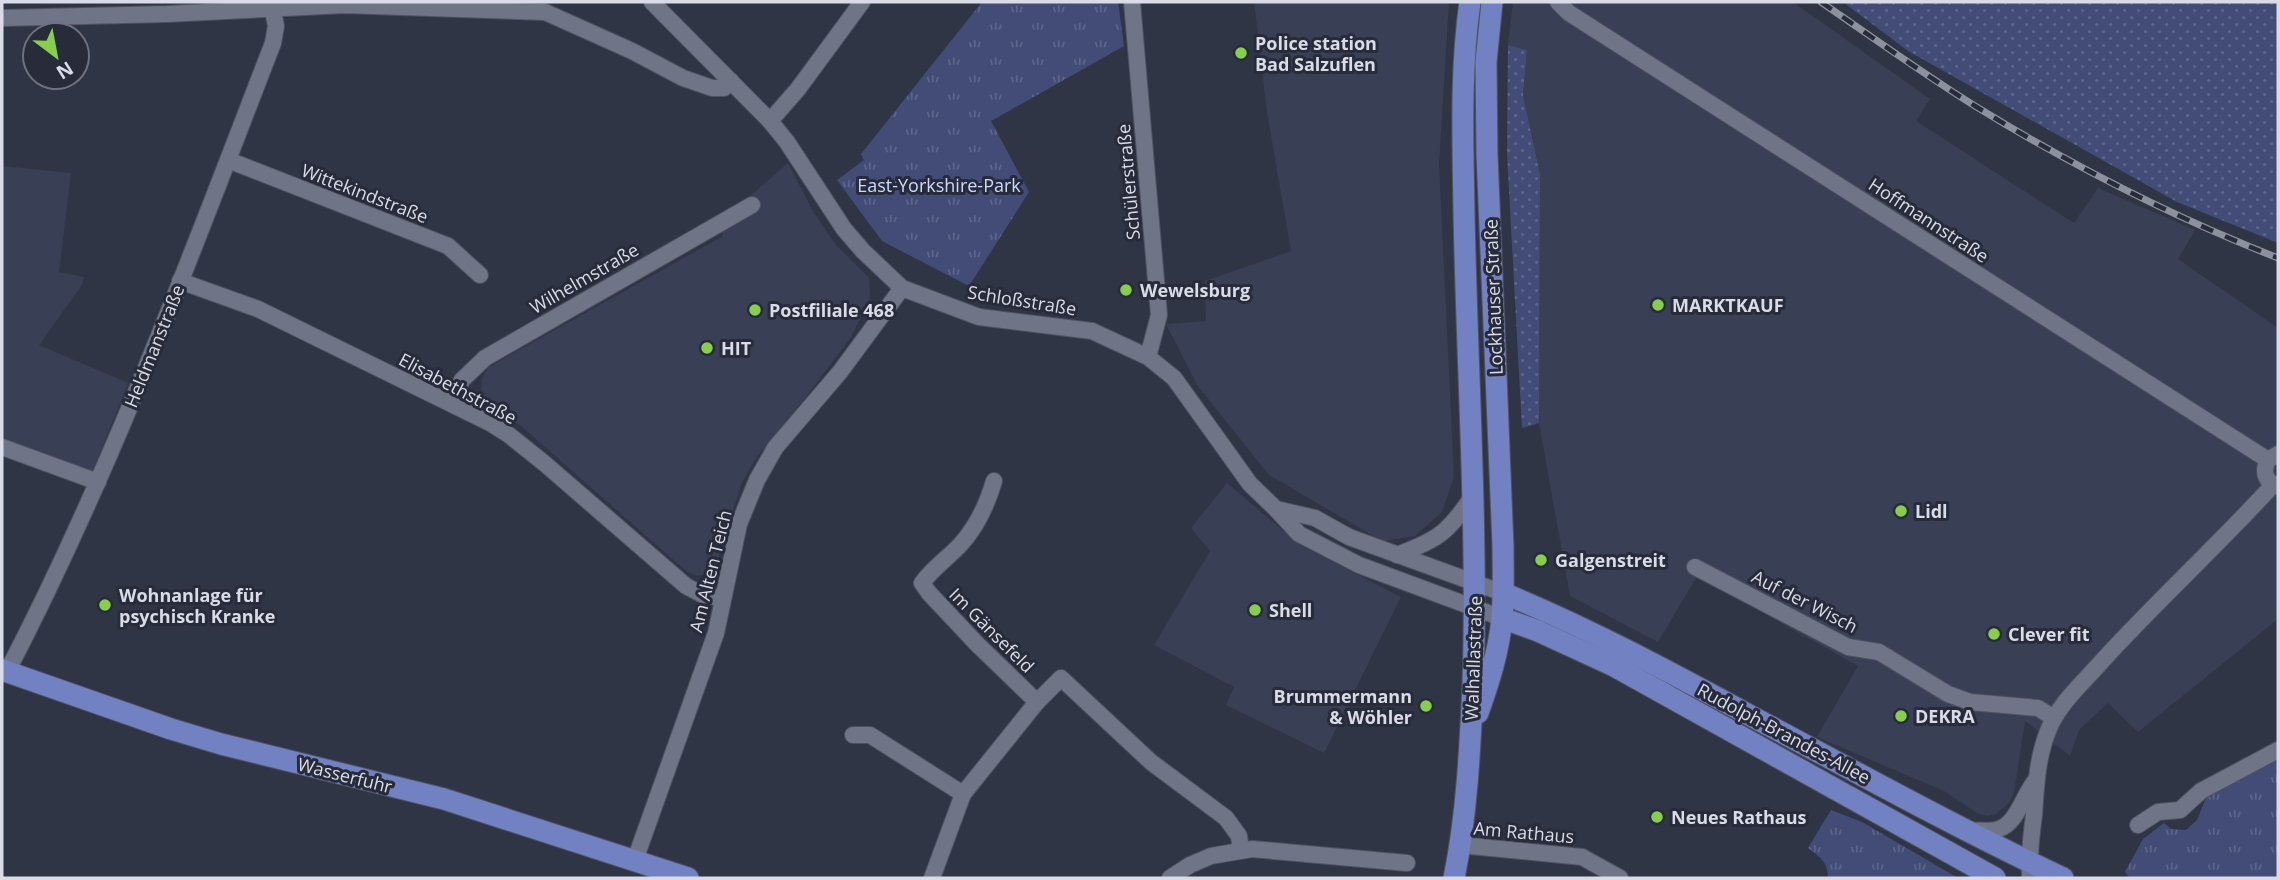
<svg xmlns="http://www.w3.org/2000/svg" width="2280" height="880" font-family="'Open Sans',sans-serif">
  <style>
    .built { fill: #393f55 }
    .grass { fill: url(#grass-dots) }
    .park { fill: url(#park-tufts) }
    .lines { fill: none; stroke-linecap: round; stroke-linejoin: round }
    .minor-casing { stroke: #4e5260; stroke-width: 18 }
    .major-casing { stroke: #4e5260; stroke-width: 23 }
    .minor { stroke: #6f7486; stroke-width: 16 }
    .major { stroke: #7281c1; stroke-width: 21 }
    .rail-casing { stroke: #8d919e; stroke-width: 7 }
    .rail { stroke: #272b3a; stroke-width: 4.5; stroke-dasharray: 13; stroke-linecap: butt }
    .poi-dot { fill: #87cf4b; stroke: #272b3a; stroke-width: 2.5 }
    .labels { text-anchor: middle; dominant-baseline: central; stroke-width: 6; stroke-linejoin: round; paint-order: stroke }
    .poi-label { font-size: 18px; font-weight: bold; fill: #d9dce7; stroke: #272b3a; text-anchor: start }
    .street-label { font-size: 18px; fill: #d9dce7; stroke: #272b3a }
    .park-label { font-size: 18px; fill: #ccd8ff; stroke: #272b3a }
  </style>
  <defs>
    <pattern id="grass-dots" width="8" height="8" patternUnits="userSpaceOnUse" patternTransform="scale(1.75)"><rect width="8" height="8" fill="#424c77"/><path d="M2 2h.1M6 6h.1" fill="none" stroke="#5d658a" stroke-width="1.8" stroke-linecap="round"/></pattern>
    <pattern id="park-tufts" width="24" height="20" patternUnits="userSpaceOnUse" patternTransform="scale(1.75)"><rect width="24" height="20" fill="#424c77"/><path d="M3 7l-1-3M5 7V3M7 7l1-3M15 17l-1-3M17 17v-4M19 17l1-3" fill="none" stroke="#5d658a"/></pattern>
  </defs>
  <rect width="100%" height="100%" fill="#303545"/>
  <g class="built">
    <path d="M 1254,2 L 1449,2 L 1439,164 L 1454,477 L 1442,512 L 1415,536 L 1382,541 L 1269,475 L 1197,385 L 1166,324 L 1206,321 L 1205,281 L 1291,251 L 1267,112 Z"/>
    <path d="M 1513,2 L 1793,2 L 1930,99 L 1916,121 L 2074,223 L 2098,188 L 2195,230 L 2178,259 L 2278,328 L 2278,619 L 2138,732 L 2108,703 L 2079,730 L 2070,756 L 2025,721 L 2014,793 L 2009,803 L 1996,814 L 1987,816 L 1977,813 L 1944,791 L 1817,737 L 1858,666 L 1697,576 L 1658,642 L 1570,596 L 1539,423 L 1540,174 L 1523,95 L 1527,50 L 1508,45 Z"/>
    <path d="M 788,163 L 814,213 L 836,245 L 869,278 L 870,298 L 851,337 L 806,397 L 756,458 L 742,482 L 716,566 L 710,572 L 698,576 L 686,571 L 521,426 L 488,407 L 481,394 L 482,378 L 489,367 L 723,236 L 713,218 L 748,198 Z"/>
    <path d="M 2,166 L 71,173 L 59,272 L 84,277 L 82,285 L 39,345 L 128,383 L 92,473 L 2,437 Z"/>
    <path d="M 1227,483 L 1300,545 L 1401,597 L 1324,753 L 1226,705 L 1234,687 L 1154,645 L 1210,551 L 1191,528 Z"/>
  </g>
  <g class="grass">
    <path d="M 1843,2 L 2278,2 L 2278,243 L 2177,202 L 1908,51 Z"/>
    <path d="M 1508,45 L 1527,50 L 1523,95 L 1540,174 L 1539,423 L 1522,428 L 1507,153 Z"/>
  </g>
  <g class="park">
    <path d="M 982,2 L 1118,2 L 1124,46 L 991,121 L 1029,192 L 969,286 L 882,241 L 837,180 L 864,160 L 861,154 Z"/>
    <path d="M 2278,760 L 2278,878 L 2130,878 L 2125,872 L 2143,839 L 2164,823 L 2171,829 L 2186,830 L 2197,820 L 2206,798 Z"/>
    <path d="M 1831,810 L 1862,822 L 1958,878 L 1828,878 C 1828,862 1820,857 1808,848 Z"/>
  </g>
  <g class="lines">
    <g class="minor-casing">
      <g id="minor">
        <path d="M 652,2 L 770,121 L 787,142 L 844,229 L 863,251 L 902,288 L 979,317 L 1092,331 L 1148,357 L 1174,378 L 1250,484 L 1276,509 L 1299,534 L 1359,565 L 1502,618"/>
        <path d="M 1132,2 L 1159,315 L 1148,357"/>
        <path d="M 1558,2 L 1569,13 L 2268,460"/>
        <path d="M 2,18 L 167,14 L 344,5 L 545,12 L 632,51 L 683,78 L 712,88 L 724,88 L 731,81"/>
        <path d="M 770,121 L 798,89 L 862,2"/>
        <path d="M 228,160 L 448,246 L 480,275"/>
        <path d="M 180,281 L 258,309 L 490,423 L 509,435 L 544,463 L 686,586 L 703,595 L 723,598"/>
        <path d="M 450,402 L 462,380 L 485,358 L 752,205"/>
        <path d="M 2,447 L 98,482"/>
        <path d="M 2278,454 L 2268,460 C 2262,472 2265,482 2278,486"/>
        <path d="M 994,481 C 987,505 978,525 961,544 C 948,558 933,568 922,583 L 929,593 L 977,644 L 1037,702"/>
        <path d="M 1276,509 L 1315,518 L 1349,537 L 1503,593"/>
        <path d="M 1397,555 C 1437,540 1448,533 1472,497"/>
        <path d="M 1695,567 L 1848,647 L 1879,652 L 1948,694 L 1970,702 L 2038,708 L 2054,718"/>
        <path d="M 7,672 C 112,470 191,255 273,43 L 276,26 L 271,2"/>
        <path d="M 853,735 L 870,735 L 963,794"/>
        <path d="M 2138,825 L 2158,812 L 2180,810 L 2201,791 L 2278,750"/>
        <path d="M 1972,831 C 1981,829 1990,833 1999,829 C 2017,823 2023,796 2035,781"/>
        <path d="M 1460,845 L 1582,857 L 1620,878"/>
        <path d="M 635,860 L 716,633 L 739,524 L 757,480 L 775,448 L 840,372 L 902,288"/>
        <path d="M 932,878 L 963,794 L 1037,702 L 1061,678 L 1151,762 L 1226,818 L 1239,836 L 1241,850"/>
        <path d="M 1170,878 L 1190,865 L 1211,856 L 1252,849 L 1407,863"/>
        <path d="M 2030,878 C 2029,857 2031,836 2034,815 C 2036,787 2037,758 2048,731 C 2058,704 2084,682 2103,660 C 2158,600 2218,545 2273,485"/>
      </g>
    </g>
    <g class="major-casing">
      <g id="major">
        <path d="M 1503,593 C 1588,628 1670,672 1751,716 C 1854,771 1957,828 2063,878"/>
        <path d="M 1502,618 L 1538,631 L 1614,666 L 1995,878"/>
        <path d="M 2,670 L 171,729 L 221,744 L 444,799 L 688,878"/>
        <path d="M 1478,713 C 1489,682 1499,651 1502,618 C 1504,594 1503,570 1503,546 L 1487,154 L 1486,62 L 1492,2"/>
        <path d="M 1454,878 C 1467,815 1470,748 1473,684 C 1478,527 1467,370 1464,213 C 1463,143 1460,71 1470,2"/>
      </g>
    </g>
    <use href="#minor" class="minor"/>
    <use href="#major" class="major"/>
    <g class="rail-casing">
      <path id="rail" d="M 1821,2 C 1872,37 1922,73 1975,106 C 2071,165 2173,217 2278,258"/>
    </g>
    <use href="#rail" class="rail"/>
  </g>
  <g class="poi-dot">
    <circle cx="1241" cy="53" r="7"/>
    <circle cx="1126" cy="290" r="7"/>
    <circle cx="1658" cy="305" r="7"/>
    <circle cx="755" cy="310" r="7"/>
    <circle cx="707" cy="348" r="7"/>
    <circle cx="1901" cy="511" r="7"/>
    <circle cx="1541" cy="560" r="7"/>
    <circle cx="105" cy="605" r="7"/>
    <circle cx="1255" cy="610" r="7"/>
    <circle cx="1994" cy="634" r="7"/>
    <circle cx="1426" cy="706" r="7"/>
    <circle cx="1901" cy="716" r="7"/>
    <circle cx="1657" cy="817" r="7"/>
  </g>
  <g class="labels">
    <g class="poi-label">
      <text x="1255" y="43">Police station<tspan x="1255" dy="21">Bad Salzuflen</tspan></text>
      <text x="1140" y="290">Wewelsburg</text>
      <text x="1672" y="305">MARKTKAUF</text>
      <text x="769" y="310">Postfiliale 468</text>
      <text x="721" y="348">HIT</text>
      <text x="1915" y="511">Lidl</text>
      <text x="1555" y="560">Galgenstreit</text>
      <text x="119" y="595">Wohnanlage für<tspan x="119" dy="21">psychisch Kranke</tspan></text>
      <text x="1269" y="610">Shell</text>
      <text x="2008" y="634">Clever fit</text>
      <text x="1412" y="696" text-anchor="end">Brummermann<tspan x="1412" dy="21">&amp; Wöhler</tspan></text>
      <text x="1915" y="716">DEKRA</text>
      <text x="1671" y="817">Neues Rathaus</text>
    </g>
    <g class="street-label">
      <text transform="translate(1128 182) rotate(-95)">Schülerstraße</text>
      <text transform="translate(365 193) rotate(21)">Wittekindstraße</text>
      <text transform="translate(1929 220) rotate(33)">Hoffmannstraße</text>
      <text transform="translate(584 278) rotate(-30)">Wilhelmstraße</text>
      <text transform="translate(1493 297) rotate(-92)">Lockhauser Straße</text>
      <text transform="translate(1022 300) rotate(9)">Schloßstraße</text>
      <text transform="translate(154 346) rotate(-68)">Heldmanstraße</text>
      <text transform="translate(458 388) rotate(28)">Elisabethstraße</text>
      <text transform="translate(710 571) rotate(-76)">Am Alten Teich</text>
      <text transform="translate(1805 601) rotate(27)">Auf der Wisch</text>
      <text transform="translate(992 630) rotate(45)">Im Gänsefeld</text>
      <text transform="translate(1473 658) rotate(-88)">Walhallastraße</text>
      <text transform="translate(1784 733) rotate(28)">Rudolph-Brandes-Allee</text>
      <text transform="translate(345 775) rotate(14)">Wasserfuhr</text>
      <text transform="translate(1524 832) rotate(5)">Am Rathaus</text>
    </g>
    <g class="park-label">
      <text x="939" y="185">East-Yorkshire-Park</text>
    </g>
  </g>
  <rect width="2280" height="880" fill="none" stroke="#d9dce7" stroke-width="7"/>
  <g transform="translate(56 56) rotate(148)"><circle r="33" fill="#272b3a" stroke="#6e727f" stroke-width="2"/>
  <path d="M0-5L12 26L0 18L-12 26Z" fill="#87cf4b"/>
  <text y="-10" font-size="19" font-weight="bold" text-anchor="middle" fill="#d9dce7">N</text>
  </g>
</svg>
